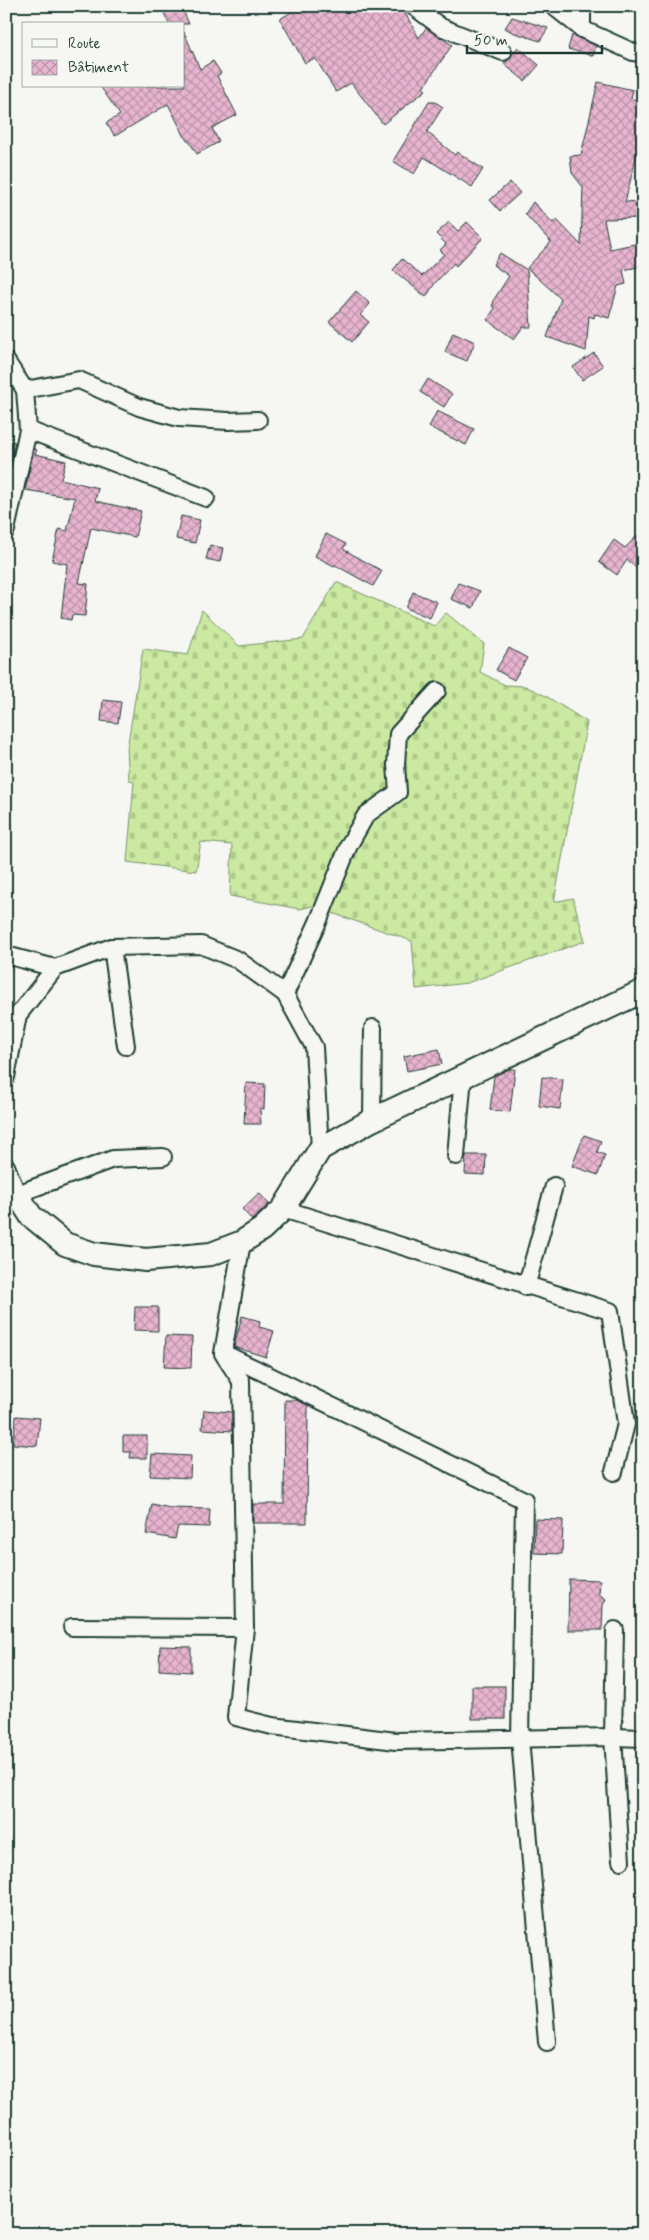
<svg xmlns="http://www.w3.org/2000/svg" width="649" height="2240" font-family="Mynerve,sans-serif">
  <style>
    .cemetery { fill: url(#cemetery-stones); stroke: #75936a }
    .building { fill: url(#building-cross-hatch); stroke: #1f3d34 }
    .lines { fill: none; stroke-linecap: round; stroke-linejoin: round }
    .street-casing { stroke: #1f3d34; stroke-width: 20 }
    .secondary-casing { stroke: #1f3d34; stroke-width: 26 }
    .street { stroke: #f6f6f2; stroke-width: 16 }
    .secondary { stroke: #f6f6f2; stroke-width: 22 }
  </style>
  <defs>
    <pattern id="cemetery-stones" width="16" height="16" patternUnits="userSpaceOnUse" patternTransform="scale(1.25)"><rect width="16" height="16" fill="#cbe9a0"/><path d="M2 7V4a2 2 0 0 1 4 0v3zM10 15v-3a2 2 0 0 1 4 0v3z" fill="#aec98a"/></pattern>
    <pattern id="building-cross-hatch" width="8" height="8" patternUnits="userSpaceOnUse" patternTransform="scale(1.25)"><rect width="8" height="8" fill="#e8b4d0"/><path d="M0 0l8 8M0 8l8-8" fill="none" stroke="#bb94aa"/></pattern>
  </defs>
  <rect width="100%" height="100%" fill="#f6f6f2"/>
  <filter id="ink" filterUnits="userSpaceOnUse"><feTurbulence type="fractalNoise" baseFrequency=".02" numOctaves="2"/><feDisplacementMap in="SourceGraphic" scale="10" xChannelSelector="R" yChannelSelector="G"/><feConvolveMatrix kernelMatrix="1 2 1 2 8 2 1 2 1" color-interpolation-filters="sRGB"/></filter>
  <g filter="url(#ink)">
    <path class="cemetery" d="M 336,582 L 434,626 L 446,613 L 484,644 L 480,672 L 505,685 L 525,686 L 546,696 L 587,722 L 554,902 L 573,898 L 585,941 L 467,983 L 416,989 L 412,941 L 312,906 L 300,909 L 230,896 L 232,845 L 201,842 L 196,871 L 127,862 L 134,782 L 129,780 L 127,749 L 143,649 L 188,655 L 202,610 L 239,646 L 303,639 Z"/>
    <g class="building">
      <path d="M 161,6 L 181,6 L 189,24 L 169,24 Z"/>
      <path d="M 301,6 L 321,6 L 324,11 L 335,6 L 401,6 L 419,38 L 426,28 L 452,45 L 423,88 L 426,90 L 383,124 L 351,83 L 336,92 L 315,58 L 305,63 L 280,19 Z"/>
      <path d="M 512,17 L 548,28 L 540,41 L 512,32 L 505,28 Z"/>
      <path d="M 184,32 L 200,69 L 213,61 L 221,73 L 217,76 L 237,115 L 212,128 L 219,142 L 197,154 L 189,141 L 187,141 L 168,104 L 115,136 L 106,123 L 120,115 L 100,86 L 184,86 Z"/>
      <path d="M 572,35 L 596,46 L 593,56 L 568,49 Z"/>
      <path d="M 518,47 L 539,65 L 525,81 L 504,64 Z"/>
      <path d="M 598,82 L 633,90 L 631,98 L 643,103 L 643,155 L 637,154 L 625,202 L 643,201 L 643,218 L 604,219 L 610,249 L 639,243 L 643,266 L 623,270 L 626,284 L 618,286 L 609,318 L 595,314 L 594,318 L 589,316 L 586,351 L 547,337 L 561,299 L 527,268 L 551,242 L 525,214 L 533,202 L 553,223 L 557,220 L 581,245 L 583,187 L 572,173 L 570,156 L 581,155 Z"/>
      <path d="M 429,102 L 435,102 L 443,107 L 427,132 L 455,155 L 457,152 L 483,169 L 472,187 L 424,157 L 414,174 L 393,161 Z"/>
      <path d="M 510,182 L 520,193 L 500,211 L 490,200 Z"/>
      <path d="M 449,222 L 458,231 L 467,222 L 483,238 L 456,266 L 454,263 L 435,283 L 426,297 L 393,270 L 402,259 L 422,276 L 444,254 L 440,250 L 446,244 L 436,234 Z"/>
      <path d="M 500,253 L 527,270 L 531,327 L 523,327 L 514,339 L 487,320 L 495,308 L 492,306 L 494,302 L 493,301 L 509,276 L 493,265 Z"/>
      <path d="M 356,291 L 370,304 L 360,315 L 369,322 L 352,342 L 329,322 Z"/>
      <path d="M 453,332 L 475,342 L 467,361 L 445,352 Z"/>
      <path d="M 594,353 L 603,366 L 582,380 L 573,367 Z"/>
      <path d="M 428,379 L 452,394 L 444,407 L 420,392 Z"/>
      <path d="M 437,411 L 474,429 L 466,445 L 429,427 Z"/>
      <path d="M 6,439 L 15,442 L 6,482 Z"/>
      <path d="M 34,449 L 37,450 L 35,454 L 66,461 L 61,479 L 98,488 L 95,501 L 141,511 L 135,537 L 91,528 L 79,583 L 88,584 L 85,616 L 72,615 L 71,620 L 61,618 L 67,564 L 52,561 L 59,529 L 67,531 L 75,498 L 25,490 Z"/>
      <path d="M 181,516 L 200,520 L 195,543 L 176,539 Z"/>
      <path d="M 643,530 L 643,574 L 627,560 L 617,575 L 599,562 L 614,540 L 625,548 Z"/>
      <path d="M 326,534 L 346,544 L 343,549 L 382,571 L 373,586 L 335,565 L 334,566 L 315,556 Z"/>
      <path d="M 210,545 L 223,548 L 220,562 L 206,559 Z"/>
      <path d="M 458,583 L 480,591 L 473,608 L 451,599 Z"/>
      <path d="M 413,592 L 437,602 L 430,618 L 406,608 Z"/>
      <path d="M 509,648 L 527,658 L 514,680 L 496,670 Z"/>
      <path d="M 103,700 L 121,702 L 118,723 L 101,721 Z"/>
      <path d="M 439,1049 L 442,1064 L 407,1071 L 404,1056 Z"/>
      <path d="M 510,1069 L 515,1069 L 510,1112 L 490,1110 L 494,1076 Z"/>
      <path d="M 542,1077 L 563,1079 L 560,1109 L 539,1106 Z"/>
      <path d="M 246,1083 L 265,1084 L 264,1109 L 260,1108 L 261,1124 L 244,1124 Z"/>
      <path d="M 584,1135 L 601,1141 L 597,1152 L 605,1155 L 598,1175 L 572,1166 Z"/>
      <path d="M 466,1155 L 486,1155 L 485,1175 L 465,1174 Z"/>
      <path d="M 259,1193 L 269,1204 L 252,1220 L 242,1209 Z"/>
      <path d="M 135,1307 L 158,1307 L 158,1331 L 134,1330 Z"/>
      <path d="M 242,1316 L 260,1321 L 259,1327 L 274,1331 L 266,1357 L 234,1347 Z"/>
      <path d="M 166,1336 L 192,1337 L 191,1368 L 164,1367 Z"/>
      <path d="M 285,1400 L 296,1400 L 308,1405 L 307,1523 L 253,1523 L 253,1504 L 284,1504 Z"/>
      <path d="M 204,1410 L 232,1412 L 232,1431 L 202,1429 Z"/>
      <path d="M 16,1416 L 40,1418 L 37,1446 L 13,1444 Z"/>
      <path d="M 123,1436 L 147,1436 L 147,1458 L 130,1458 L 131,1452 L 123,1452 Z"/>
      <path d="M 152,1454 L 191,1456 L 190,1478 L 150,1476 Z"/>
      <path d="M 152,1504 L 170,1508 L 210,1509 L 209,1527 L 178,1526 L 175,1539 L 146,1534 Z"/>
      <path d="M 535,1519 L 563,1520 L 562,1554 L 534,1553 Z"/>
      <path d="M 569,1579 L 600,1580 L 599,1594 L 606,1599 L 603,1605 L 602,1630 L 568,1630 Z"/>
      <path d="M 160,1646 L 191,1647 L 191,1672 L 159,1670 Z"/>
      <rect x="472" y="1686" width="33" height="33"/>
    </g>
    <g class="lines">
      <g class="street-casing">
        <g id="street">
          <path d="M 413,6 L 441,27 L 503,52"/>
          <path d="M 553,6 L 582,29"/>
          <path d="M 582,6 L 582,29 L 633,52 L 643,54"/>
          <path d="M 6,361 L 25,390 L 28,430 L 6,530"/>
          <path d="M 25,390 L 79,380 L 139,407 L 179,418 L 228,421 L 258,420"/>
          <path d="M 28,430 L 206,498"/>
          <path d="M 112,947 L 126,1046"/>
          <path d="M 6,955 L 55,968"/>
          <path d="M 285,994 L 318,922 L 349,845 L 366,815 L 398,792 L 396,765 L 398,734 L 437,691"/>
          <path d="M 6,1077 L 18,1015 L 55,968 L 112,947 L 201,945 L 238,960 L 285,994 L 314,1047 L 320,1149"/>
          <path d="M 372,1120 L 373,1028"/>
          <path d="M 456,1156 L 463,1076"/>
          <path d="M 6,1166 L 17,1194 L 113,1159 L 163,1157"/>
          <path d="M 283,1209 L 610,1311 L 626,1424 L 614,1472"/>
          <path d="M 242,1242 L 223,1353 L 524,1500 L 520,1739 L 547,2042"/>
          <path d="M 526,1287 L 554,1186"/>
          <path d="M 224,1355 L 241,1381 L 245,1628 L 236,1717 L 272,1726 L 396,1741 L 613,1737 L 643,1738"/>
          <path d="M 72,1627 L 245,1628"/>
          <path d="M 615,1630 L 613,1737 L 621,1861"/>
        </g>
      </g>
      <g class="secondary-casing">
        <path id="secondary" d="M 6,1199 L 17,1194 L 31,1216 L 65,1244 L 94,1254 L 146,1260 L 211,1254 L 242,1242 L 262,1229 L 283,1209 L 320,1149 L 372,1120 L 643,991"/>
      </g>
      <use href="#street" class="street"/>
      <use href="#secondary" class="secondary"/>
    </g>
  </g>
  <rect width="649" height="2240" fill="none" stroke="#f6f6f2" stroke-width="25"/>
  <rect x="12" y="12" width="624" height="2215" fill="none" stroke="#1f3d34" stroke-width="2" filter="url(#ink)"/>
  <rect x="22" y="22" width="162" height="65" fill="#f6f6f2" stroke="#a0aca6"/>
  <rect x="32" y="39" width="25" height="8" fill="#f6f6f2" stroke="#a0aca6"/>
  <text x="68" y="48" font-size="15" fill="#1f3d34">Route</text>
  <rect x="32" y="60" width="25" height="15" fill="url(#building-cross-hatch)" stroke="#a0aca6"/>
  <text x="68" y="72" font-size="15" fill="#1f3d34">Bâtiment</text>
  <path d="M467 45v8h135v-8" fill="none" stroke="#1f3d34" stroke-width="2.5"/>
  <text x="474" y="45" font-size="15" fill="#1f3d34" stroke="#f6f6f2" stroke-width="4" paint-order="stroke">50 m</text>
</svg>
